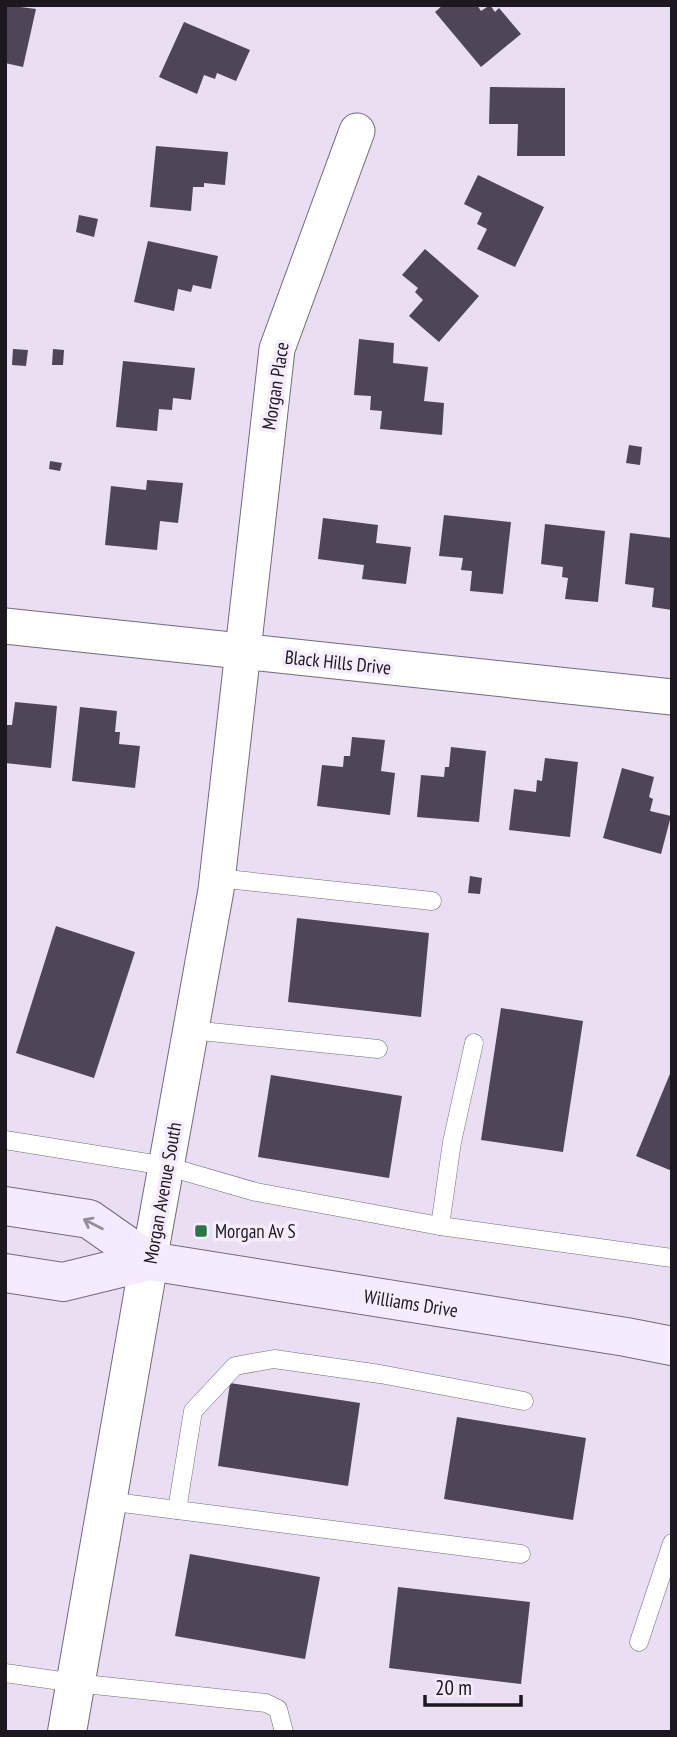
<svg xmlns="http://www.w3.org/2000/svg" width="677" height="1737" font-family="'PT Sans Narrow',sans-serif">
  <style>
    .building { fill: #4e4556 }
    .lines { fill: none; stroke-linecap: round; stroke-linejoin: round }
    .service-casing { stroke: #736a7c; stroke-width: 19 }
    .minor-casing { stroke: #736a7c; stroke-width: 37 }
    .tertiary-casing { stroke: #736a7c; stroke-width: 40 }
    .secondary-casing { stroke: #736a7c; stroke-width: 40 }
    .service { stroke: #fff; stroke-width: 18 }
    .minor { stroke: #fff; stroke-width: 35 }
    .tertiary { stroke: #fff; stroke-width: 38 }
    .secondary { stroke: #f4ecfc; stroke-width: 38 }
    .oneway { stroke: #938d99 }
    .poi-dot { fill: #297746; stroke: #f5ecfd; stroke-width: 2.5 }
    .labels { text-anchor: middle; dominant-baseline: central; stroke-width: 7; stroke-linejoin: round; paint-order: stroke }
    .street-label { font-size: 19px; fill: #1c181f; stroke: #f5ecfd }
    .poi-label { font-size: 19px; fill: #1c181f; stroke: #f5ecfd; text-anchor: start }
  </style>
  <rect width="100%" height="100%" fill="#e9def2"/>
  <g class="building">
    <path d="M 5,5 L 36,9 L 23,67 L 5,63 Z"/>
    <path d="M 443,5 L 477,5 L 481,11 L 490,5 L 495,12 L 499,8 L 521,34 L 481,67 L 435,12 Z"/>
    <path d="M 184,22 L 250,50 L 236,81 L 217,73 L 215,79 L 204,75 L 197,94 L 159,77 Z"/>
    <path d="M 490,87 L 565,88 L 565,156 L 517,156 L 518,124 L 489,124 Z"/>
    <path d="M 156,146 L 228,152 L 225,185 L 204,183 L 204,187 L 193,187 L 191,211 L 150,207 Z"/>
    <path d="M 478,175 L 544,207 L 515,267 L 477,249 L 487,229 L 477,224 L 482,213 L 464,204 Z"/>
    <path d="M 79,215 L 98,219 L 94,237 L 76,232 Z"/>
    <path d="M 148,241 L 218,256 L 211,289 L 193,285 L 191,292 L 178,289 L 174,311 L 134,302 Z"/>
    <path d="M 425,249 L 479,296 L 439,342 L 409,316 L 423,300 L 415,292 L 418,288 L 402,275 Z"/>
    <path d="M 359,339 L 394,343 L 393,363 L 428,367 L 424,401 L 444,403 L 442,435 L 380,429 L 382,411 L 370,410 L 371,396 L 354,395 Z"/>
    <path d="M 13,349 L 28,350 L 26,366 L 12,365 Z"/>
    <path d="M 53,349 L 64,350 L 63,365 L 52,365 Z"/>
    <path d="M 123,361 L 195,368 L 191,400 L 173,398 L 172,410 L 159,409 L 157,431 L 116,427 Z"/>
    <path d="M 629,445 L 642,447 L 640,465 L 626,463 Z"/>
    <path d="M 50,461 L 62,463 L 60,471 L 49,469 Z"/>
    <path d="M 147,480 L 183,483 L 178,523 L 160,521 L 157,550 L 105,545 L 111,486 L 146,490 Z"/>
    <path d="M 444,515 L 511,522 L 503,594 L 470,591 L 472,571 L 461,570 L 463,558 L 439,556 Z"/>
    <path d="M 323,518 L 378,525 L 376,543 L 411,547 L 406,584 L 362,579 L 364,565 L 318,559 Z"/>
    <path d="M 545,524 L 605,531 L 598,602 L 565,599 L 568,578 L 562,577 L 563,567 L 541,564 Z"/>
    <path d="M 630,533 L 672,538 L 672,610 L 652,607 L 654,588 L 625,584 Z"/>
    <path d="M 15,702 L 57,706 L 51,768 L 5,763 L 5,725 L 12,725 Z"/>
    <path d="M 80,707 L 117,711 L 115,732 L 120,732 L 119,744 L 140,746 L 135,788 L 72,781 Z"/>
    <path d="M 352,737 L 385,740 L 381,771 L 395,773 L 390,815 L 317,806 L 322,765 L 343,767 L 344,756 L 350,756 Z"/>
    <path d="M 451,747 L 486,751 L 479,822 L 417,817 L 421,775 L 444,777 L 445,767 L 449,767 Z"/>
    <path d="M 545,758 L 578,762 L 570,837 L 509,830 L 514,789 L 536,792 L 537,780 L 542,781 Z"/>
    <path d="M 622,768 L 654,777 L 649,797 L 653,799 L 650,811 L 671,816 L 661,854 L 603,838 Z"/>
    <path d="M 470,876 L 482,878 L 480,894 L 468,893 Z"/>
    <path d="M 297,918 L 429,933 L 421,1017 L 288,1002 Z"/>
    <path d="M 56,926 L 135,952 L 94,1078 L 16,1053 Z"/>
    <path d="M 501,1008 L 583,1021 L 563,1152 L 481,1140 Z"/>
    <path d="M 672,1069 L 672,1171 L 636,1156 Z"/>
    <path d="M 271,1075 L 402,1096 L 389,1178 L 258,1157 Z"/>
    <path d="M 230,1383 L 360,1403 L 348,1486 L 218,1466 Z"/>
    <path d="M 457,1417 L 586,1438 L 573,1520 L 444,1499 Z"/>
    <path d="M 190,1554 L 320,1577 L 305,1659 L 175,1636 Z"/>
    <path d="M 398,1587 L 530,1602 L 521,1684 L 389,1668 Z"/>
  </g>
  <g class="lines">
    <g class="service-casing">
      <g id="service">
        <path d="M 217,878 L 432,901"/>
        <path d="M 191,1030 L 378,1049"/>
        <path d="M 5,1140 L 166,1166 L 256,1192 L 440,1226 L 672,1258"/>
        <path d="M 440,1226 L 452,1142 L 474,1043"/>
        <path d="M 107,1501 L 521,1554"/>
        <path d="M 177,1510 L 193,1411 L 235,1366 L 274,1359 L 380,1374 L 524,1401"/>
        <path d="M 639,1642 L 672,1543"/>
        <path d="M 5,1673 L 75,1683 L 266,1703 L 278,1709 L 284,1732"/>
      </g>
    </g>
    <g class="minor-casing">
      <g id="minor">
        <path d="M 5,626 L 672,697"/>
        <path d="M 149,1261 L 216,890 L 277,349 L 357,131"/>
      </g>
    </g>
    <g class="tertiary-casing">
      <path id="tertiary" d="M 67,1732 L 149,1261"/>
    </g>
    <g class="secondary-casing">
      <g id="secondary">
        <path d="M 5,1206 L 89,1219 L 149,1261"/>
        <path d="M 5,1273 L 63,1282 L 149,1261 L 626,1337 L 672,1346"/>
      </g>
    </g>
    <use href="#service" class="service"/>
    <use href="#minor" class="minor"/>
    <use href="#tertiary" class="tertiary"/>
    <use href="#secondary" class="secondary"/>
  </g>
  <defs><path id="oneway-shaft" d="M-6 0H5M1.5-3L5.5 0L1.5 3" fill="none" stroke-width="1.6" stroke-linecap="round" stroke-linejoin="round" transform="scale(1.75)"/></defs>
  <use class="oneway" href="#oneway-shaft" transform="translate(93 1224) rotate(-153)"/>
  <rect class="poi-dot" x="194" y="1224" width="14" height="14" rx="3.5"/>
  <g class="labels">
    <g class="street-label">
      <text transform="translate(275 386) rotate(-81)">Morgan Place</text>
      <text transform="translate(338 662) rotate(6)">Black Hills Drive</text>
      <text transform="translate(162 1193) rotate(-80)">Morgan Avenue South</text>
      <text transform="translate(411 1303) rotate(9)">Williams Drive</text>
    </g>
    <g class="poi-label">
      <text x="215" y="1231">Morgan Av S</text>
    </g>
  </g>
  <rect width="677" height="1737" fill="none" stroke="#1c181f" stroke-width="14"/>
  <path d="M425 1695v10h96v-10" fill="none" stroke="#1c181f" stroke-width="3.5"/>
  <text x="435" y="1695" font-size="21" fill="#1c181f" stroke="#f5ecfd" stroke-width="5" paint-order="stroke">20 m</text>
</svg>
